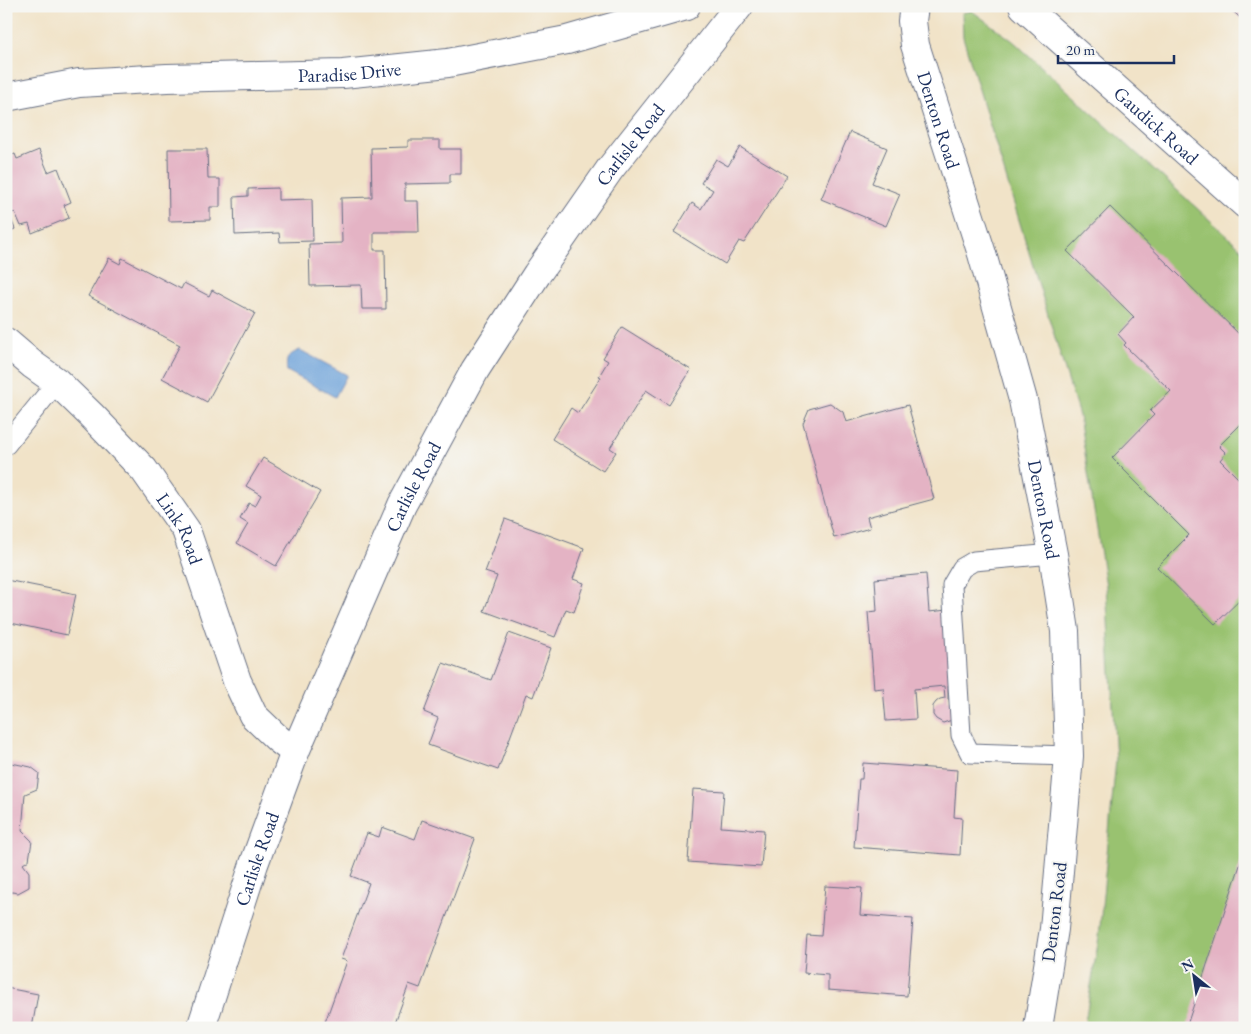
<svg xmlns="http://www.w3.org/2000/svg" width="1251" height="1034" font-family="'EB Garamond',serif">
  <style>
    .green { fill: #99c26f; stroke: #5a7866 }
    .water { fill: #6ca1d9; stroke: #44689c }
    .building { fill: #e4b3c4 }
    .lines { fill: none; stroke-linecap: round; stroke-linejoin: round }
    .service-casing { stroke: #666e83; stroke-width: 21 }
    .minor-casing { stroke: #666e83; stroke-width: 30 }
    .tertiary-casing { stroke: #666e83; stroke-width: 30 }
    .service { stroke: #fff; stroke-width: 19 }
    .minor { stroke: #fff; stroke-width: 28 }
    .tertiary { stroke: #fff; stroke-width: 28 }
    .labels { text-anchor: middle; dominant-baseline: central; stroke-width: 4; stroke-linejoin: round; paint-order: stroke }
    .street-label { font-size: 19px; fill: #1b2f5e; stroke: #f6f6f2 }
  </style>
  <rect width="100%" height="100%" fill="#f6f6f2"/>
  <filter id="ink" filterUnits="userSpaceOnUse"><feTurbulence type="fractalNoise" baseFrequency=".02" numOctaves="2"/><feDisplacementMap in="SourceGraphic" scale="10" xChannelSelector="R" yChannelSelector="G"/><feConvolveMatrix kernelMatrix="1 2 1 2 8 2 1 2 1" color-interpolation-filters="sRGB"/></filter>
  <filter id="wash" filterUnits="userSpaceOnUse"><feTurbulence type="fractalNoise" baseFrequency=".0096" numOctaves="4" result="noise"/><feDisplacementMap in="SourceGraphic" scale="20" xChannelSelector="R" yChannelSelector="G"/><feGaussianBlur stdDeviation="1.12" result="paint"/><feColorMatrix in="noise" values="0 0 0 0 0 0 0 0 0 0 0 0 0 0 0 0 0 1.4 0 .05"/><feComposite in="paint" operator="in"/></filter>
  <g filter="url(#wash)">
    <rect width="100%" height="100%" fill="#f1e3c8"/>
    <path class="green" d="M 972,11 L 1013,41 L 1245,252 L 1245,1028 L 1084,1028 L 1099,937 L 1116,760 L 1106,586 L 1079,416 L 963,37 L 962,13 Z"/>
    <path class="water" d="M 300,350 L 347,375 L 335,397 L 287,371 C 285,358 288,355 300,350 Z"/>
    <g id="blocks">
      <g class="building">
        <path d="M 1227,6 L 1245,6 L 1245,22 Z"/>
        <path d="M 850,132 L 887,148 L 872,183 L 900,194 L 886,226 L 821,199 Z"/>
        <path d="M 408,140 L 440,140 L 440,149 L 461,149 L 461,174 L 450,174 L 450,183 L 405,184 L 405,201 L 418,201 L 419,232 L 374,232 L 374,250 L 385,250 L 386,309 L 362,309 L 361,285 L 310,286 L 309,244 L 342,243 L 341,198 L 372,197 L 371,148 L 408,147 Z"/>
        <path d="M 740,147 L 787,176 L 744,243 L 739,241 L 725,264 L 674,232 L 692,203 L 701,209 L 713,190 L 701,183 L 716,159 L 728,166 Z"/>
        <path d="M 168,149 L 207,149 L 208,179 L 220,179 L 220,207 L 210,207 L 210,220 L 169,221 Z"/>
        <path d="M 39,150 L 48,172 L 58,168 L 71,202 L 64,205 L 69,218 L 32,233 L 29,224 L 21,226 L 15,212 L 9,214 L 15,229 L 6,233 L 6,157 L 15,154 L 17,159 Z"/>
        <path d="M 278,188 L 278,200 L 312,199 L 313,241 L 280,242 L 279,233 L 235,235 L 234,197 L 248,196 L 248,189 Z"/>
        <path d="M 1110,207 L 1245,340 L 1245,423 L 1243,422 L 1219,446 L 1226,453 L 1220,460 L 1245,485 L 1245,595 L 1215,624 L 1157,567 L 1189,535 L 1112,458 L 1154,415 L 1150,411 L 1171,391 L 1124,345 L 1126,343 L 1118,334 L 1134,317 L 1067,251 Z"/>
        <path d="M 109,258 L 120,264 L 122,258 L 181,289 L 184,283 L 209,296 L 212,290 L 255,313 L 207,402 L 162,378 L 180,345 L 88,296 Z"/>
        <path d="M 622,327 L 691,370 L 669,405 L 646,390 L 610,448 L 616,452 L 603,471 L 552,439 L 571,408 L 578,413 L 601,377 L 599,376 L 608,361 L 603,358 Z"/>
        <path d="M 830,403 L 843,412 L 846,422 L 908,405 L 934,499 L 867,517 L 870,528 L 834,538 L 803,423 L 809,409 Z"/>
        <path d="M 263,458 L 320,492 L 276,566 L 237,543 L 248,524 L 240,519 L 249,503 L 255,506 L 261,495 L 246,486 Z"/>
        <path d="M 505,519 L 584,548 L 573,579 L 584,583 L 574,612 L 566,609 L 555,637 L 484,611 L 497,576 L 485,572 Z"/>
        <path d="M 926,574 L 929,612 L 947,610 L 953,686 L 948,686 L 948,699 L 952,701 L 952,720 L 943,723 L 936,719 L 933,715 L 933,706 L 936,702 L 940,699 L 945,698 L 944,686 L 914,689 L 916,719 L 886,721 L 883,688 L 874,689 L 868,612 L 877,611 L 875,579 Z"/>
        <path d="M 6,580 L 76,594 L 67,635 L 6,622 Z"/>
        <path d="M 509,633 L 551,648 L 533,697 L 526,694 L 498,770 L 428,745 L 438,718 L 424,712 L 443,663 L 491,680 Z"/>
        <path d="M 6,762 L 31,767 L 39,773 L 37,789 L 25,794 L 22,831 L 32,841 L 29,860 L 23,864 L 29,872 L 29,887 L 18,893 L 6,891 Z"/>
        <path d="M 863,763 L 957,770 L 954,817 L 962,818 L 960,855 L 854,847 L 859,779 L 862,779 Z"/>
        <path d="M 693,789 L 724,791 L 721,827 L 764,830 L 761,867 L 688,862 Z"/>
        <path d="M 422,820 L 475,839 L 420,988 L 409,984 L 393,1028 L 323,1028 L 347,961 L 341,959 L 369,883 L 351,876 L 367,833 L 379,837 L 382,827 L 415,839 Z"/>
        <path d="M 1245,850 L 1245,1028 L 1197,1028 L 1187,1025 Z"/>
        <path d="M 825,886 L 862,888 L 860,915 L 913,919 L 907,996 L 828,990 L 828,975 L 804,973 L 807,935 L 821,936 Z"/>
        <path d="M 6,988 L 38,994 L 32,1028 L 6,1028 Z"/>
      </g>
    </g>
  </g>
  <g filter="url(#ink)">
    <use href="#blocks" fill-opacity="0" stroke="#666e83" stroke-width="1"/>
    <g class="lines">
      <g class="service-casing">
        <g id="service">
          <path d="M 6,445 L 57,382"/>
          <path d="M 1053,554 L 974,561 L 962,568 L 952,585 L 961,735 L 970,753 L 1069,756"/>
        </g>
      </g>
      <g class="minor-casing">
        <g id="minor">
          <path id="s1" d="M 914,6 L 912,21 L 915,45 L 982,254 L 1023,400 L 1053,554 L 1065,631 L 1069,756 L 1054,929 L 1038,1028"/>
          <path id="s2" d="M 1023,6 L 1245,204"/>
          <path id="s3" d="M 6,342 L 33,365 L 57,382 L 91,415 L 144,470 L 186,530 L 237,681 L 253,715 L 278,739 L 295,752"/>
          <path id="s4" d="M 201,1028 L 254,864 L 295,752 L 402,505 L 475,370 L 537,274 L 610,169 L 739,6"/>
        </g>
      </g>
      <g class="tertiary-casing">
        <g id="tertiary">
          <path id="s5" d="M 6,97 L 79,83 L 167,78 L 343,74 L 448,63 L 567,40 L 686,6"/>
        </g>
      </g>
      <use href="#service" class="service"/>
      <use href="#minor" class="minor"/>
      <use href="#tertiary" class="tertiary"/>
    </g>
  </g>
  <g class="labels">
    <g class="street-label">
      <text stroke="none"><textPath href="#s5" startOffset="345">Paradise Drive</textPath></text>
      <text stroke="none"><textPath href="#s1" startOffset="118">Denton Road</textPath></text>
      <text stroke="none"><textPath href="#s2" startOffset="179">Gaudick Road</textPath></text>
      <text stroke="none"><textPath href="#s4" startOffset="988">Carlisle Road</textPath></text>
      <text stroke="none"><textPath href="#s4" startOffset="582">Carlisle Road</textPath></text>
      <text stroke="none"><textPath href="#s1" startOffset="522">Denton Road</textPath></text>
      <text stroke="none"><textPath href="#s3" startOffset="258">Link Road</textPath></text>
      <text stroke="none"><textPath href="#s4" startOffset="178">Carlisle Road</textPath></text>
      <text transform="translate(1054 912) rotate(-83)">Denton Road</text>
    </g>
  </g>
  <rect width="1251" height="1034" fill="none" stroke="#f6f6f2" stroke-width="25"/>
  <g transform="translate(1194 976) rotate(330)" stroke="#f6f6f2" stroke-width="4" paint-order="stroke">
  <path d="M0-4L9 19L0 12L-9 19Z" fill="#1b2f5e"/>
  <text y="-8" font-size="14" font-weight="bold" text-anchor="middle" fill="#1b2f5e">N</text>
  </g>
  <path d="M1058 55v8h116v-8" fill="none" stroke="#1b2f5e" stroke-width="2.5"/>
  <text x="1066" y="55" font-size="15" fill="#1b2f5e" stroke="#f6f6f2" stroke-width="4" paint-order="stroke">20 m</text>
</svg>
